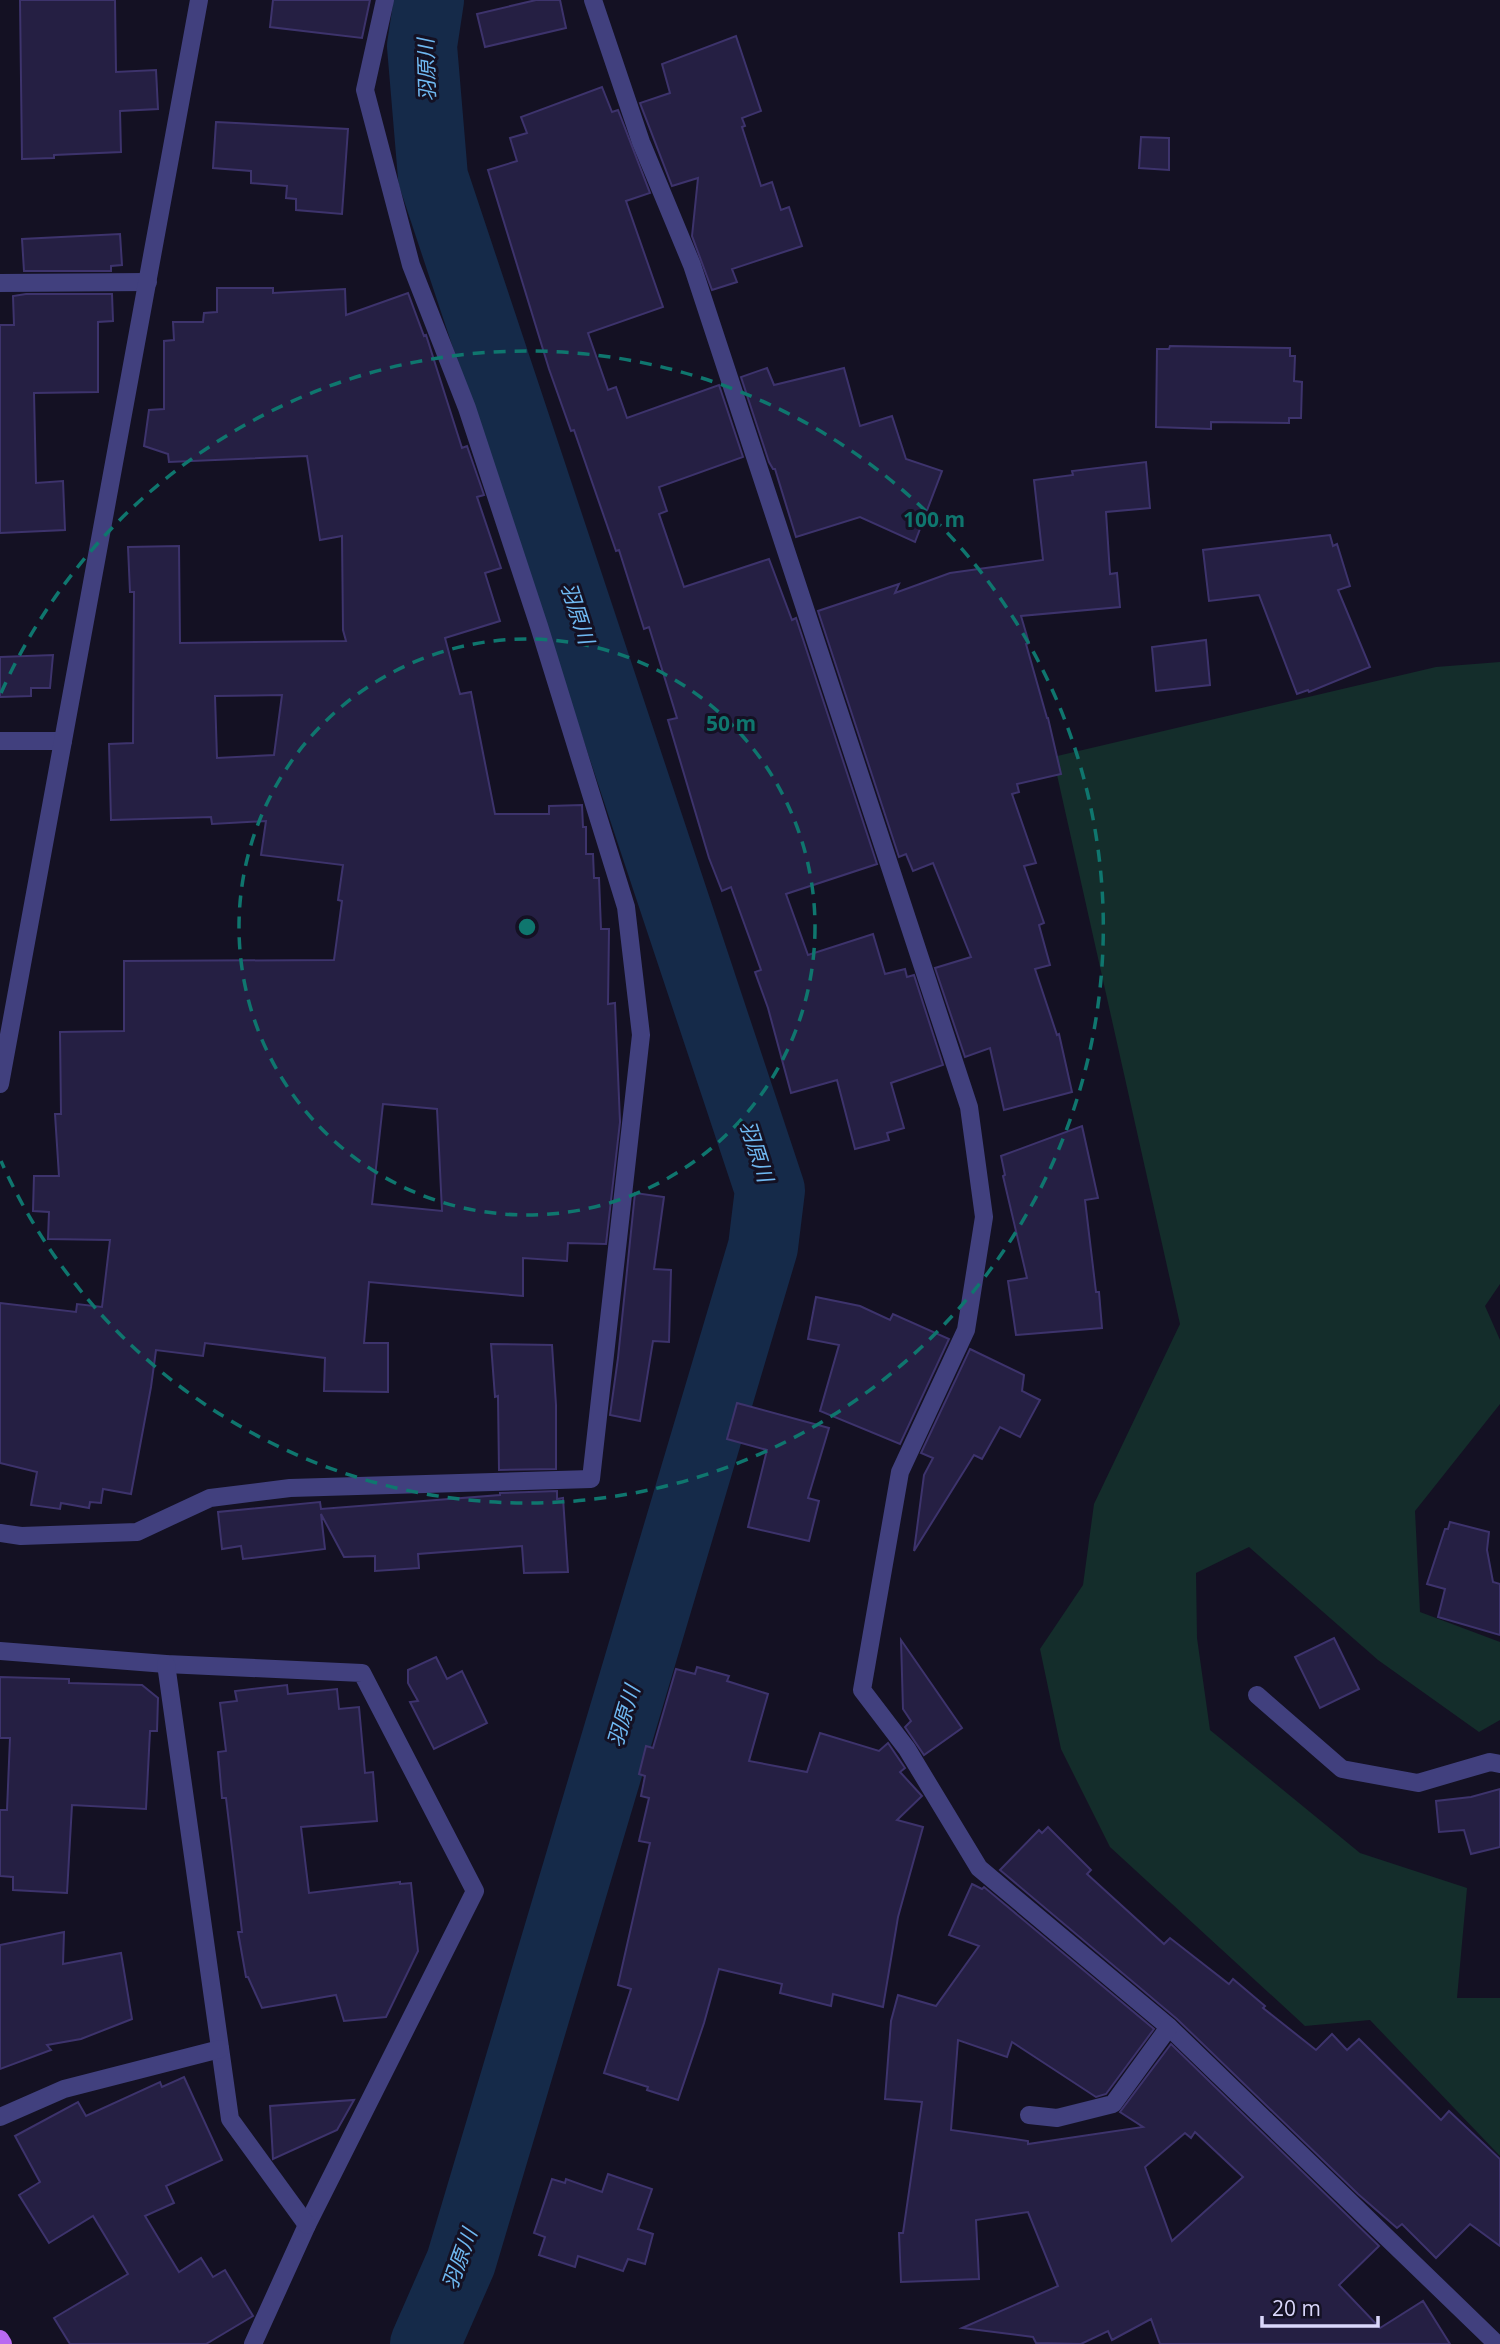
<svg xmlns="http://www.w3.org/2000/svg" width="1500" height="2344" font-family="'Open Sans','Noto Sans JP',sans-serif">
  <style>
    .green { fill: #142d2b }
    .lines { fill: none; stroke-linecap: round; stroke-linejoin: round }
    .river { stroke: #152a49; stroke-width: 70 }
    .building { fill: #251f43; stroke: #3d336c; stroke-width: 2; fill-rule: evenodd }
    .minor { stroke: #41407e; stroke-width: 18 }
    .tertiary { stroke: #41407e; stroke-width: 18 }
    .primary { stroke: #ba69f1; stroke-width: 18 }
    .ring { fill: none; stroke: #0f766e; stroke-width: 3.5; stroke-dasharray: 12 9 }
    .labels { text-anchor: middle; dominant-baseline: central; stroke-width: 6; stroke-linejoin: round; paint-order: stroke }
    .water-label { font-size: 21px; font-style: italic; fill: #6fb8f1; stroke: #141123 }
    .centre { fill: #0f766e; stroke: #141123; stroke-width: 3.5 }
    .ring-label { font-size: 21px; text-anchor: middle; font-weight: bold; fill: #0f766e; stroke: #141123; stroke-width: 6; stroke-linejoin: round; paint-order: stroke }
  </style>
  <rect width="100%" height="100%" fill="#141123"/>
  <path class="green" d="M 1500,662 L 1500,1284 L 1485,1306 L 1500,1340 L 1500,1404 L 1415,1511 L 1420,1612 L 1500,1642 L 1500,1720 L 1479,1732 L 1378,1660 L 1249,1547 L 1196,1573 L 1197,1638 L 1210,1730 L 1360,1853 L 1467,1888 L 1457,1998 L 1500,1998 L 1500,2156 L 1370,2020 L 1305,2026 L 1110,1847 L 1061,1749 L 1040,1649 L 1083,1585 L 1094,1504 L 1180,1324 L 1053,757 L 1436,667 Z"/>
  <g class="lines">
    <path class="river" d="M 425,2344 L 461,2262 L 763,1247 L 770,1190 L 433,177 L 422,46 L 429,0"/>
  </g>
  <g class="building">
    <path d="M 20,0 L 115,0 L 116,72 L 156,70 L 158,109 L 120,111 L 121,152 L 54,155 L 54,158 L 22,159 Z"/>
    <path d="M 273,0 L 370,0 L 362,38 L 270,27 Z"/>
    <path d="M 536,0 L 560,0 L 566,28 L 485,47 L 477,14 Z"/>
    <path d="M 736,36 L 761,111 L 742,118 L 745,126 L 742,127 L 761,186 L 772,182 L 781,210 L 789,207 L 802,246 L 732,269 L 737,282 L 712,290 L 692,236 L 698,178 L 672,186 L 640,103 L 670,93 L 662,64 Z"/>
    <path d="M 602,87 L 612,112 L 618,110 L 650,193 L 626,201 L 663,307 L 588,333 L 608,390 L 616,387 L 627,418 L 719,385 L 743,457 L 659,487 L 667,511 L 659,514 L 684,587 L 769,559 L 792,620 L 796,618 L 877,864 L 786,894 L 808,955 L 873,934 L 885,974 L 905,969 L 907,977 L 914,975 L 943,1065 L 891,1083 L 904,1128 L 887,1133 L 889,1140 L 855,1149 L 837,1080 L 791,1093 L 768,1008 L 755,972 L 761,970 L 731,887 L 722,891 L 709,858 L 668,720 L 677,718 L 649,627 L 644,629 L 619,550 L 616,551 L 574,430 L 571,431 L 549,369 L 488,170 L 517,161 L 510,138 L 527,133 L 521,117 Z"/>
    <path d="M 216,122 L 348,129 L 342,214 L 296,210 L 296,199 L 286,198 L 287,186 L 251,183 L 251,171 L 213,168 Z"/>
    <path d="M 1141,137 L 1169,138 L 1169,170 L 1139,168 Z"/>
    <path d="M 120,234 L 122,265 L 111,266 L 111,271 L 24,271 L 22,239 Z"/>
    <path d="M 217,288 L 273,288 L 273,293 L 345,289 L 346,315 L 408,293 L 424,336 L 426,335 L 462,448 L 467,446 L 484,495 L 477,497 L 501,568 L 485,573 L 500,621 L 445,638 L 460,694 L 471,692 L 495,814 L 549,814 L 549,806 L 582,805 L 583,827 L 586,827 L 586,854 L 593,854 L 594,878 L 599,878 L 601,929 L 609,929 L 608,1004 L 615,1003 L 620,1122 L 606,1244 L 568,1243 L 567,1261 L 523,1258 L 523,1296 L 369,1282 L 364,1343 L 388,1343 L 388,1392 L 324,1391 L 325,1358 L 205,1343 L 203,1356 L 156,1350 L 151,1387 L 131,1494 L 103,1489 L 101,1503 L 90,1502 L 89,1508 L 61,1503 L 60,1509 L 31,1505 L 37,1472 L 0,1463 L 0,1303 L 76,1312 L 77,1304 L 102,1307 L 110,1240 L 48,1239 L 49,1212 L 33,1211 L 34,1176 L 59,1176 L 55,1114 L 61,1114 L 60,1032 L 124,1031 L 124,961 L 334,960 L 342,901 L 338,900 L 343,865 L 261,855 L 266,821 L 212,824 L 211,817 L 111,820 L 109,744 L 133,743 L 134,592 L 130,592 L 128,547 L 179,546 L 180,643 L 346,641 L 343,630 L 342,536 L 320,540 L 307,456 L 169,462 L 168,454 L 144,446 L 149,410 L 164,409 L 164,341 L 174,340 L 173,322 L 203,322 L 204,313 L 217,312 ZM 282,695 L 274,755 L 217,758 L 215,696 ZM 383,1104 L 437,1109 L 442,1211 L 372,1204 Z"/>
    <path d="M 26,294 L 112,294 L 113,321 L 98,322 L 98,392 L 34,393 L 36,483 L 63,481 L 65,530 L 0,533 L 0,325 L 14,325 L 13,296 Z"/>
    <path d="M 1170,346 L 1290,348 L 1290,356 L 1295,356 L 1294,381 L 1302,382 L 1301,418 L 1289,418 L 1289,423 L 1211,422 L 1211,429 L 1156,427 L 1157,349 L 1169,349 Z"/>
    <path d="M 767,368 L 774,385 L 844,368 L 860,426 L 892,416 L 906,459 L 942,471 L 915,542 L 860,517 L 796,537 L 775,469 L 773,469 L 769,462 L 741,377 Z"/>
    <path d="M 1146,462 L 1150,508 L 1106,512 L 1110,574 L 1117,573 L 1120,607 L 1021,616 L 1029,643 L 1026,644 L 1047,718 L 1048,718 L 1061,774 L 1017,784 L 1019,792 L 1012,794 L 1036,863 L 1024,866 L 1044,923 L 1039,925 L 1050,965 L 1035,969 L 1057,1035 L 1059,1034 L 1072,1092 L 1004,1110 L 990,1048 L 965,1057 L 935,968 L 971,957 L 933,863 L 913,871 L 906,854 L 899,857 L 818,611 L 899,584 L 895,593 L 950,573 L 1043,560 L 1034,480 L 1073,475 L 1072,471 Z"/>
    <path d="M 1330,535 L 1333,546 L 1337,544 L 1350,586 L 1338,590 L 1370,667 L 1309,692 L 1308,690 L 1297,694 L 1259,595 L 1209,601 L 1203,550 Z"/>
    <path d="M 1206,640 L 1210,685 L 1156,691 L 1152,647 Z"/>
    <path d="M 53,655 L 50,688 L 31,688 L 31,696 L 0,697 L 0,657 Z"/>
    <path d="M 1082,1126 L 1098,1198 L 1085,1200 L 1096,1292 L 1099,1292 L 1102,1328 L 1016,1335 L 1008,1281 L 1027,1278 L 1003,1176 L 1005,1175 L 1001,1156 Z"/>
    <path d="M 635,1193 L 664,1197 L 654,1269 L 671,1270 L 669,1342 L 653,1341 L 640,1421 L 610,1415 L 618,1358 Z"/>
    <path d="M 816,1297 L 860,1306 L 890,1320 L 893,1314 L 949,1339 L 900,1444 L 820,1411 L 839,1345 L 808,1339 Z"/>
    <path d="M 491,1344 L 552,1345 L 556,1405 L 556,1469 L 499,1470 L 498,1396 L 495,1397 Z"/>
    <path d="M 970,1349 L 1024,1375 L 1022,1391 L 1040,1400 L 1020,1437 L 1000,1427 L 982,1459 L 974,1455 L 914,1551 L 924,1475 L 933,1458 L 921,1453 Z"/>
    <path d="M 737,1403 L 829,1428 L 808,1498 L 819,1501 L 809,1541 L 748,1527 L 767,1450 L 727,1439 Z"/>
    <path d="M 557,1491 L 557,1499 L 563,1498 L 568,1572 L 524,1573 L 522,1546 L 418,1554 L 419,1568 L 375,1571 L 375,1556 L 344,1557 L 321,1514 L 325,1549 L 243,1559 L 241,1546 L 222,1549 L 218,1512 L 320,1502 L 321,1509 L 500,1495 L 500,1493 Z"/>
    <path d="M 1450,1522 L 1489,1532 L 1487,1550 L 1493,1582 L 1500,1584 L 1500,1635 L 1438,1617 L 1445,1589 L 1427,1584 L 1445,1529 L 1448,1529 Z"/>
    <path d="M 1334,1638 L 1359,1689 L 1320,1708 L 1295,1657 Z"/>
    <path d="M 901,1640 L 962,1728 L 924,1755 L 905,1727 L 911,1721 L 903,1709 Z"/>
    <path d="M 436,1657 L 447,1679 L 462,1671 L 487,1723 L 434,1749 L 410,1702 L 418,1701 L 408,1683 L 408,1670 Z"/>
    <path d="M 697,1667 L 729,1676 L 727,1681 L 768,1694 L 749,1761 L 807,1772 L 820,1733 L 879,1751 L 888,1743 L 905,1768 L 900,1772 L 922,1796 L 897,1820 L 923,1827 L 898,1917 L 883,2007 L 833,1994 L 831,2006 L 780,1993 L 782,1984 L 719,1969 L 704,2023 L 678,2100 L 647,2090 L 648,2087 L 604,2073 L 631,1989 L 618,1985 L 650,1843 L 639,1841 L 649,1798 L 641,1796 L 645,1776 L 639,1774 L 646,1746 L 653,1748 L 676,1669 L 695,1674 Z"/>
    <path d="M 0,1677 L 69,1679 L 69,1683 L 142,1685 L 158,1698 L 157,1731 L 150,1731 L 146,1809 L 72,1805 L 67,1893 L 13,1890 L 13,1877 L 0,1876 L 0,1810 L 7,1810 L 10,1738 L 0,1738 Z"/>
    <path d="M 287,1685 L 288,1694 L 337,1689 L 339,1709 L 359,1707 L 365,1773 L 373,1772 L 377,1821 L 301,1827 L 309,1893 L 400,1882 L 400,1884 L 411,1883 L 418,1951 L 386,2017 L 344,2021 L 336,1995 L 262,2008 L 248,1977 L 246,1977 L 238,1932 L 242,1932 L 226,1798 L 222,1798 L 218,1752 L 226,1751 L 220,1703 L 237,1701 L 235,1691 Z"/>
    <path d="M 1500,1789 L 1500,1847 L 1471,1854 L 1464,1830 L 1439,1832 L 1436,1801 L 1471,1797 Z"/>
    <path d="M 1048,1827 L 1091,1870 L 1087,1874 L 1164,1944 L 1170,1938 L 1229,1984 L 1233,1979 L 1265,2006 L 1263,2008 L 1316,2050 L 1332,2034 L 1347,2050 L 1359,2039 L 1441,2120 L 1449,2111 L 1500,2159 L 1500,2246 L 1470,2224 L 1436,2258 L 1402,2224 L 1397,2228 L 1358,2194 L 1177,2019 L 1000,1870 L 1039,1830 L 1042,1833 Z"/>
    <path d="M 972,1884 L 982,1889 L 984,1887 L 1154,2029 L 1106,2094 L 1096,2097 L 1012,2042 L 1007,2057 L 958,2040 L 951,2130 L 1028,2141 L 1028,2144 L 1143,2127 L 1120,2112 L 1171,2044 L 1379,2246 L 1339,2285 L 1380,2328 L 1423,2301 L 1450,2344 L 1160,2344 L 1151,2319 L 1112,2340 L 1108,2331 L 1081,2344 L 1036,2343 L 1033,2337 L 962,2328 L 1058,2286 L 1028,2212 L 976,2220 L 979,2279 L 901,2282 L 899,2233 L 903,2233 L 922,2102 L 885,2099 L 891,2021 L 898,1995 L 936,2006 L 979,1946 L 949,1935 ZM 1195,2132 L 1243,2177 L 1172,2241 L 1145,2167 L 1185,2133 L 1191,2138 Z"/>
    <path d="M 64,1932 L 63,1964 L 121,1953 L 132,2019 L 81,2039 L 47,2045 L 51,2050 L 0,2069 L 0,1945 Z"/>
    <path d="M 184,2077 L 222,2160 L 166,2186 L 174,2203 L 145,2216 L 179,2272 L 201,2258 L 213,2277 L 225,2270 L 253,2316 L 206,2344 L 70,2344 L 54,2318 L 128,2274 L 93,2216 L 49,2243 L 19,2195 L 40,2182 L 15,2136 L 78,2102 L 86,2116 L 160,2082 L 162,2087 Z"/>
    <path d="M 354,2100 L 337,2130 L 273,2159 L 270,2106 Z"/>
    <path d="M 608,2174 L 652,2189 L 638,2229 L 653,2234 L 645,2264 L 628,2259 L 623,2271 L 578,2256 L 575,2267 L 539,2255 L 545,2237 L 534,2233 L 552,2179 L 565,2183 L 566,2179 L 602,2192 Z"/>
  </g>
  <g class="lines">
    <g class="minor">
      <path d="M 593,0 L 641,142 L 692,265 L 969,1107 L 984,1217 L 966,1330 L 900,1472 L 862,1690 L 907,1749 L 979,1868 L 1169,2027 L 1497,2344"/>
      <path d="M 0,283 L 148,282"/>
      <path d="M 0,741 L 63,741"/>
      <path d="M 0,1533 L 21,1536 L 137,1532 L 210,1498 L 290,1488 L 591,1479 L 641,1035 L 626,907 L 539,626 L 467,408 L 411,265 L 365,90 L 385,0"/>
      <path d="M 0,1651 L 166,1664 L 362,1673 L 475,1891 L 307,2225 L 253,2344"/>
      <path d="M 166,1664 L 230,2119 L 307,2225"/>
      <path d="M 1257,1695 L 1342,1769 L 1418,1783 L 1490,1762 L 1500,1764"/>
      <path d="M 1029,2115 L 1057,2118 L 1113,2104 L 1169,2027"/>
      <path d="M 0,2117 L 64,2089 L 220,2049"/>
    </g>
    <path class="tertiary" d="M 0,1084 L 199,0"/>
    <path class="primary" d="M 0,2339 L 3,2344"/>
  </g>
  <g class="ring">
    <circle cx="527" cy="927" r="288"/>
    <path d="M1 693A576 576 0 1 1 1 1161"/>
  </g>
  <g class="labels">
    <g class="water-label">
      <text transform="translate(426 70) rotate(-92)">羽原川</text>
      <text transform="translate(578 613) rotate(72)">羽原川</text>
      <text transform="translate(757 1151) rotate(72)">羽原川</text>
      <text transform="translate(623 1716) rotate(-73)">羽原川</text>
      <text transform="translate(459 2259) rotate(-70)">羽原川</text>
    </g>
  </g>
  <circle cx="527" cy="927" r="10" class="centre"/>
  <g class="ring-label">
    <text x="934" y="527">100 m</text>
    <text x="731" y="731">50 m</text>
  </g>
  <path d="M1262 2316v10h116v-10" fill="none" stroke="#dad7fb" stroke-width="3.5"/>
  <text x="1272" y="2316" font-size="21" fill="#dad7fb" stroke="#141123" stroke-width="5" paint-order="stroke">20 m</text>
</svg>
